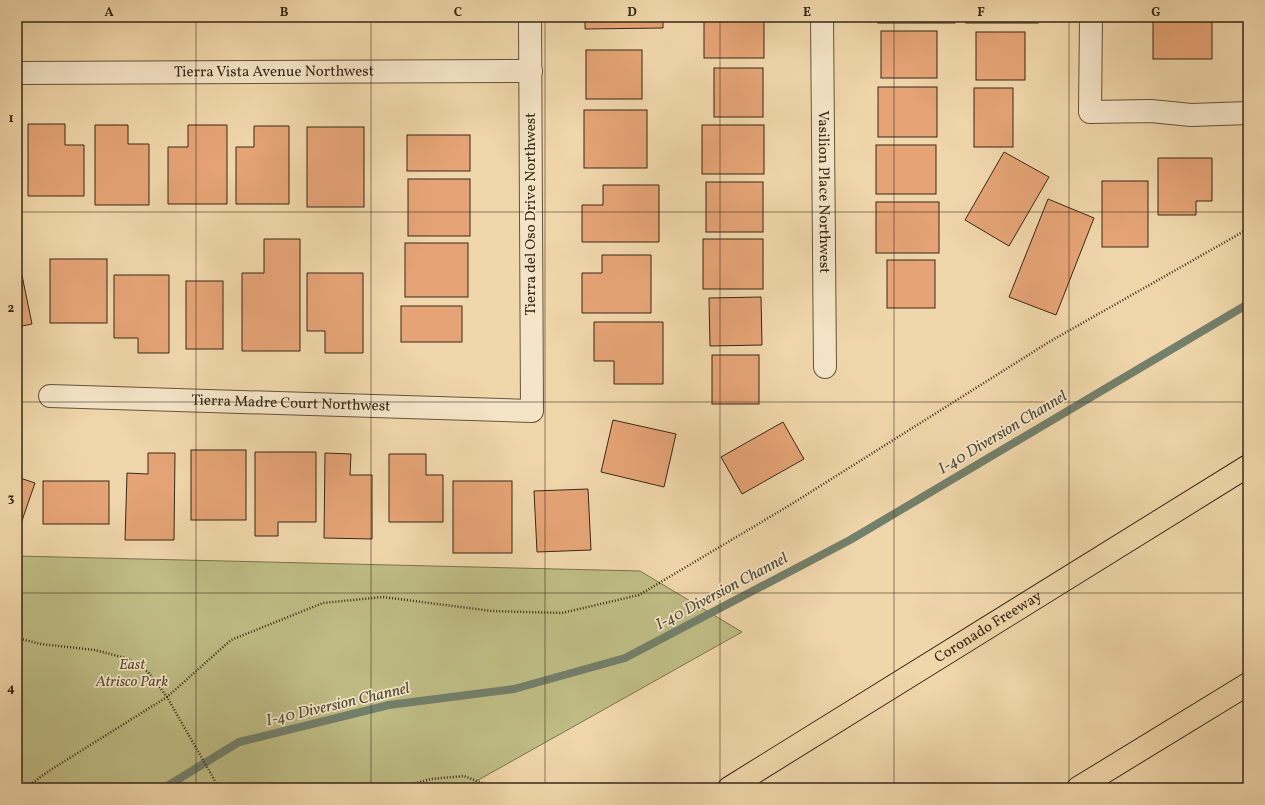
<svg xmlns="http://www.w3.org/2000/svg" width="1265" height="805" font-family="Vollkorn,serif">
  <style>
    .green { fill: #bfbd85; stroke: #7c734e }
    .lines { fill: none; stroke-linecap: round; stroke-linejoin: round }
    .stream { stroke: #73806b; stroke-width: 8 }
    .building { fill: #e6a476; stroke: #382916 }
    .minor-casing { stroke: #66543b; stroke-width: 24 }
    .motorway-casing { stroke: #382916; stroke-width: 24 }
    .path { stroke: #382916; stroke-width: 2.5; stroke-dasharray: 1 2; stroke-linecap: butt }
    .minor { stroke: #f5e5c8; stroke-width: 22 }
    .motorway { stroke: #f0d7ab; stroke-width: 22 }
    .grid { fill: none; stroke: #382916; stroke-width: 1; stroke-opacity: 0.55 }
    .labels { text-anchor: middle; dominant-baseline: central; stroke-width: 3.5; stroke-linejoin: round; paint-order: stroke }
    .street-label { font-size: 15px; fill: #382916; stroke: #f5e5c8 }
    .park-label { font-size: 15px; font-style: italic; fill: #5a4e32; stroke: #f5e5c8 }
    .water-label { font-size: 16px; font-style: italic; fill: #514d39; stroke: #f5e5c8 }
    .neatline { fill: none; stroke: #382916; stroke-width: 1.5 }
    .grid-label { font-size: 13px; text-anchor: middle; font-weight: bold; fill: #382916 }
  </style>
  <rect width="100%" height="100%" fill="#f0d7ab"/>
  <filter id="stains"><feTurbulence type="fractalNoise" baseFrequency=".005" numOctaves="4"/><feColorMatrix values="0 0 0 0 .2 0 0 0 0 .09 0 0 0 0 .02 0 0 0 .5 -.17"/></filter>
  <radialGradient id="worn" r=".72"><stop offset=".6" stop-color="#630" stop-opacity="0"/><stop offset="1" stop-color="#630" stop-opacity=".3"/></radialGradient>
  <path class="green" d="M 17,556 L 640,571 L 742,632 L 464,788 L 17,788 Z"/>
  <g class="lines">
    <path class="stream" d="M 164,788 L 239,742 L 389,705 L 514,689 L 625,658 L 850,540 L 1248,304"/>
  </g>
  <g class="building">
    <path d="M 585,17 L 663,17 L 663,28 L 585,29 Z"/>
    <rect x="704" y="17" width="60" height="41"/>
    <rect x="878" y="17" width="77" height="6"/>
    <rect x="966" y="17" width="72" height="6"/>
    <rect x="1153" y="17" width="59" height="42"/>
    <rect x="881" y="31" width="56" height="47"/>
    <rect x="976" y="32" width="49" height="48"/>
    <rect x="586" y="50" width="56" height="49"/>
    <rect x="714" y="68" width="49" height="49"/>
    <rect x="878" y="87" width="59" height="50"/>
    <rect x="974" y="88" width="39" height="59"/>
    <rect x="584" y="110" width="63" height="58"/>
    <rect x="17" y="124" width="2" height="79"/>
    <path d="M 28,124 L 65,124 L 65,145 L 84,145 L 84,196 L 28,196 Z"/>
    <path d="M 95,125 L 128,125 L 128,144 L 149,144 L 149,205 L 95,205 Z"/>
    <path d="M 188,125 L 227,125 L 227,204 L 168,204 L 168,147 L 188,147 Z"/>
    <rect x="702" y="125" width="62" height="49"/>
    <path d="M 254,126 L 289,126 L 289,204 L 236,204 L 236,147 L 254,147 Z"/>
    <rect x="307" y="127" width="57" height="80"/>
    <rect x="407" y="135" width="63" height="36"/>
    <rect x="876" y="145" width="60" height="49"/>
    <path d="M 1004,152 L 1049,177 L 1009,246 L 965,220 Z"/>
    <path d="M 1158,158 L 1212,158 L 1212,201 L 1196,201 L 1196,215 L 1158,215 Z"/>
    <rect x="408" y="179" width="62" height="57"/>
    <rect x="1102" y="181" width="46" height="66"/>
    <rect x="706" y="182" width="57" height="50"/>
    <path d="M 603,185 L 659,185 L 659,242 L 582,242 L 582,205 L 603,205 Z"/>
    <path d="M 1048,199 L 1094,218 L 1056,315 L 1009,297 Z"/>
    <rect x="876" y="202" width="63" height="51"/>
    <path d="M 264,239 L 300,239 L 300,351 L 242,351 L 242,273 L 264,273 Z"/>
    <rect x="703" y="239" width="60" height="50"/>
    <rect x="405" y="243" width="63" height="54"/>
    <path d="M 17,251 L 32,324 L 17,327 Z"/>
    <path d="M 602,255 L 651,255 L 651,313 L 582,313 L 582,273 L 602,273 Z"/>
    <rect x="50" y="259" width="57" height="64"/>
    <rect x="887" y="260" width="48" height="48"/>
    <path d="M 307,273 L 363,273 L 363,353 L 325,353 L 325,331 L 307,331 Z"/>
    <path d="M 114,275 L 169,275 L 169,353 L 138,353 L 138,338 L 114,338 Z"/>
    <rect x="186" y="281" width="37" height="68"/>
    <path d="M 761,297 L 762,345 L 710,346 L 709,298 Z"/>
    <rect x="401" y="306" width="61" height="36"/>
    <path d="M 594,322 L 663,322 L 663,384 L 614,384 L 614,361 L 594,361 Z"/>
    <rect x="712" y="355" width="47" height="49"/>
    <path d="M 613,420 L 676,434 L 664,487 L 601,472 Z"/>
    <path d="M 783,422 L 804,459 L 742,494 L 721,457 Z"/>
    <rect x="191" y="450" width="55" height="70"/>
    <path d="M 255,452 L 316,452 L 316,522 L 278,522 L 278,536 L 255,536 Z"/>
    <path d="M 148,453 L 175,453 L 174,540 L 125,540 L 127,473 L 148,474 Z"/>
    <path d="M 325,453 L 351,454 L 350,475 L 372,475 L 372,539 L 324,538 Z"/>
    <path d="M 389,454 L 426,454 L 426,475 L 443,475 L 443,522 L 389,522 Z"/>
    <path d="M 17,477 L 35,483 L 17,535 Z"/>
    <rect x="43" y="481" width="66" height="43"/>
    <rect x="453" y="481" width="59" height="72"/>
    <path d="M 588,489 L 591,550 L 537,552 L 534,491 Z"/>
  </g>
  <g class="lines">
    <g class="minor-casing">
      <g id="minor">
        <path id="s1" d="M 822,17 L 825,367"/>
        <path d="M 1091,17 L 1090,112 L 1151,111 L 1191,115 L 1248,113"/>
        <path id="s2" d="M 17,73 L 531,71"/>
        <path id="s3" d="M 50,396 L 532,411 L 530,17"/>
      </g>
    </g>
    <g class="motorway-casing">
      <g id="motorway">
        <path id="s4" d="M 729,788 L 1248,466"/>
        <path d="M 1078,788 L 1248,684"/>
      </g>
    </g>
    <g class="path">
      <path d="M 17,638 L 41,644 L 95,650 L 129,659 L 148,672 L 167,697 L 219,788"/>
      <path d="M 25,788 L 52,769 L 167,697 L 231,640 L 323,603 L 383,597 L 492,611 L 562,613 L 639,595 L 790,505 L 1049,342 L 1248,229"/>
      <path d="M 397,788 L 431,779 L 464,776 L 495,788"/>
    </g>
    <use href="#minor" class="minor"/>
    <use href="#motorway" class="motorway"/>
  </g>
  <path class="grid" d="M 196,17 L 196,788M 371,17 L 371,788M 545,17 L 545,788M 720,17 L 720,788M 894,17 L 894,788M 1069,17 L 1069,788M 17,212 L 1248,212M 17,402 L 1248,402M 17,593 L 1248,593"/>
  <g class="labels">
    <g class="street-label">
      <text stroke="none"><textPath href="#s2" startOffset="257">Tierra Vista Avenue Northwest</textPath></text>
      <text stroke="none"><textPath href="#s1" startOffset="175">Vasilion Place Northwest</textPath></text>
      <text transform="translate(531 214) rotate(-90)">Tierra del Oso Drive Northwest</text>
      <text stroke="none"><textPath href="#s3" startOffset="241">Tierra Madre Court Northwest</textPath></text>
      <text stroke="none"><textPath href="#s4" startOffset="305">Coronado Freeway</textPath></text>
    </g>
    <g class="park-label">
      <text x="132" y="665">East<tspan x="132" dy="17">Atrisco Park</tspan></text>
    </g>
    <g class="water-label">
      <text transform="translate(1003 433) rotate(-31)">I-40 Diversion Channel</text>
      <text transform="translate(722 592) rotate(-28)">I-40 Diversion Channel</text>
      <text transform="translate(338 705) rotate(-13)">I-40 Diversion Channel</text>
    </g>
  </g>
  <rect width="1265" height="805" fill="none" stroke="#f0d7ab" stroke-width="44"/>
  <rect x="22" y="22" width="1221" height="761" class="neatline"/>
  <g class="grid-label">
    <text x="109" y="16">A</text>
    <text x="284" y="16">B</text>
    <text x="458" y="16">C</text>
    <text x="632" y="16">D</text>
    <text x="807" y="16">E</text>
    <text x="981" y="16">F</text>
    <text x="1156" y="16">G</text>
    <text x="11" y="122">1</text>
    <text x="11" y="312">2</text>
    <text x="11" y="502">3</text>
    <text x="11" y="692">4</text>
  </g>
  <rect width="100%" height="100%" filter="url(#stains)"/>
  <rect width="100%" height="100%" fill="url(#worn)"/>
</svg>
